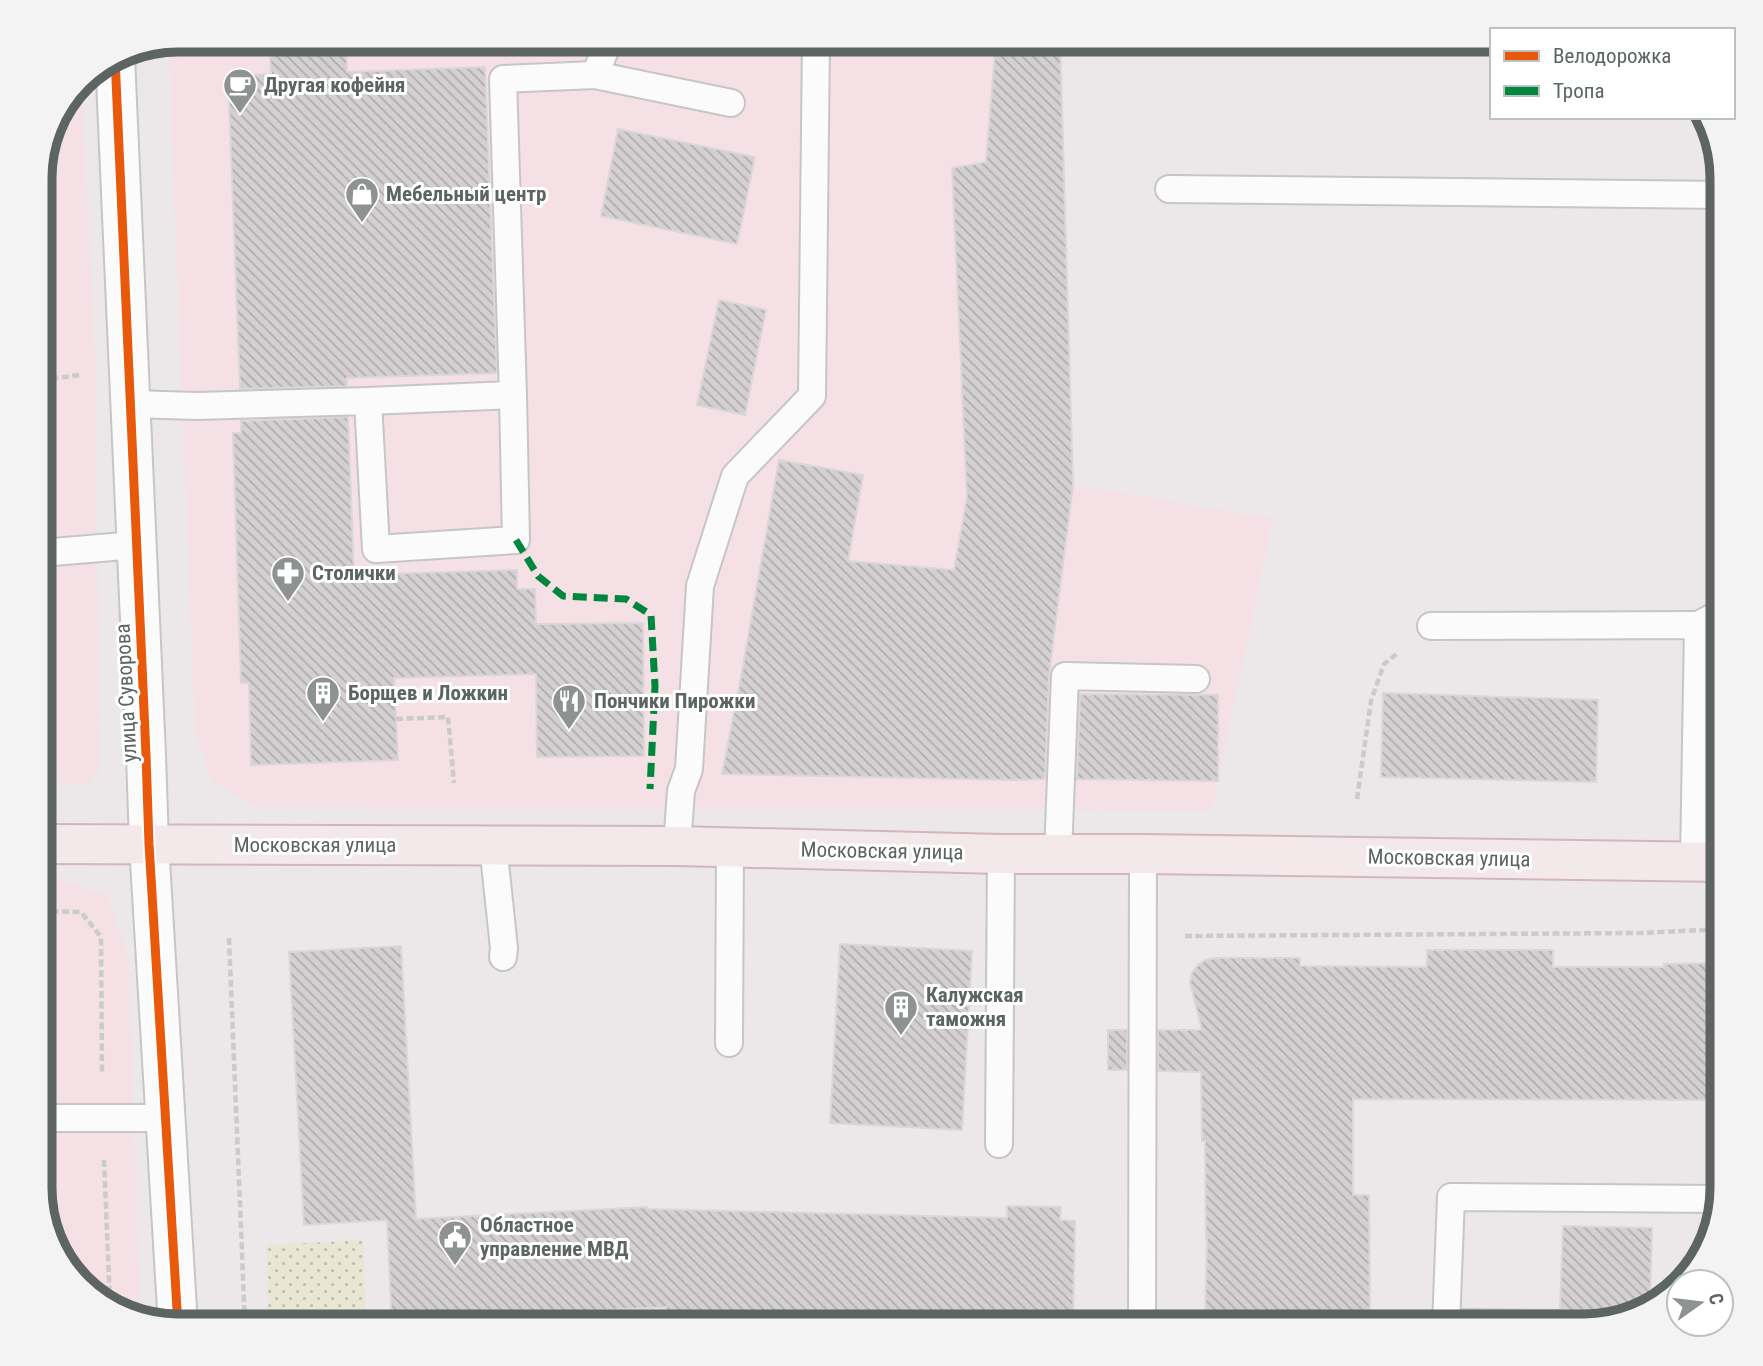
<svg xmlns="http://www.w3.org/2000/svg" width="1763" height="1366" font-family="'Roboto Condensed',sans-serif">
  <style>
    .commercial { fill: #f5e0e5 }
    .grass { fill: url(#grass-dots) }
    .building { fill: url(#building-back-hatch); stroke: #dbd6d8; stroke-width: 2 }
    .lines { fill: none; stroke-linecap: round; stroke-linejoin: round }
    .service-casing { stroke: #c6c6c6; stroke-width: 30 }
    .tertiary-casing { stroke: #c6c6c6; stroke-width: 42 }
    .primary-casing { stroke: #d4b5be; stroke-width: 42 }
    .path { stroke: #c9ccc7; stroke-width: 4.5; stroke-dasharray: 7 3.5; stroke-linecap: butt }
    .service { stroke: #fcfbfc; stroke-width: 26 }
    .tertiary { stroke: #fcfbfc; stroke-width: 38 }
    .primary { stroke: #f3e8ea; stroke-width: 38 }
    .quiet { stroke: #00873e; stroke-width: 7; stroke-dasharray: 14 7; stroke-linecap: butt }
    .cycleway-casing { stroke: #fff; stroke-width: 13 }
    .cycleway { stroke: #e8590c; stroke-width: 9 }
    .labels { text-anchor: middle; dominant-baseline: central; stroke-width: 6; stroke-linejoin: round; paint-order: stroke }
    .poi-label { font-size: 21px; font-weight: bold; fill: #5c6561; stroke: #fff; text-anchor: start }
    .street-label { font-size: 21px; fill: #5c6561; stroke: #fff }
    .rim { fill: none; stroke: #5c6561; stroke-width: 9 }
  </style>
  <defs>
    <pattern id="grass-dots" width="8" height="8" patternUnits="userSpaceOnUse" patternTransform="scale(1.75)"><rect width="8" height="8" fill="#e9e6d3"/><path d="M2 2h.1M6 6h.1" fill="none" stroke="#c0beaf" stroke-width="1.8" stroke-linecap="round"/></pattern>
    <pattern id="building-back-hatch" width="6" height="6" patternUnits="userSpaceOnUse" patternTransform="scale(1.75)"><rect width="6" height="6" fill="#d4d0d1"/><path d="M-1 5l2 2M0 0l6 6M5-1l2 2" fill="none" stroke="#afacad"/></pattern>
  </defs>
  <rect width="100%" height="100%" fill="#ece7e8"/>
  <g class="commercial">
    <path d="M 179,40 L 1060,40 L 1073,485 L 1273,519 L 1218,781 L 1213,810 L 259,807 L 211,781 L 195,730 L 168,42 Z"/>
    <path d="M 81,83 L 95,356 L 99,771 L 88,784 L 41,783 L 41,169 L 55,117 Z"/>
    <path d="M 41,877 L 52,877 L 108,896 L 128,957 L 140,1313 L 94,1297 L 55,1249 L 41,1196 Z"/>
  </g>
  <path class="grass" d="M 363,1240 L 366,1326 L 269,1326 L 266,1245 Z"/>
  <g class="building">
    <path d="M 269,40 L 346,40 L 347,72 L 485,67 L 497,373 L 347,378 L 347,386 L 240,389 L 228,76 L 271,74 Z"/>
    <path d="M 996,40 L 1060,40 L 1073,485 L 1049,675 L 1045,779 L 1013,780 L 722,774 L 741,677 L 779,460 L 863,475 L 848,561 L 954,570 L 967,497 L 952,168 L 986,162 Z"/>
    <path d="M 618,129 L 755,157 L 737,244 L 601,216 Z"/>
    <path d="M 719,300 L 766,310 L 745,415 L 697,405 Z"/>
    <path d="M 348,417 L 354,575 L 517,570 L 517,589 L 535,589 L 536,624 L 643,623 L 644,756 L 537,757 L 536,674 L 394,678 L 398,760 L 251,765 L 249,683 L 241,683 L 233,433 L 241,433 L 241,421 Z"/>
    <path d="M 1383,693 L 1598,700 L 1596,782 L 1381,777 Z"/>
    <path d="M 1080,694 L 1218,695 L 1218,781 L 1077,779 Z"/>
    <path d="M 840,944 L 972,951 L 962,1130 L 830,1123 Z"/>
    <path d="M 401,946 L 416,1219 L 647,1207 L 648,1209 L 1007,1218 L 1007,1206 L 1061,1207 L 1060,1220 L 1075,1221 L 1073,1326 L 665,1326 L 666,1307 L 524,1314 L 525,1326 L 392,1326 L 387,1220 L 304,1225 L 289,952 Z"/>
    <path d="M 1427,950 L 1553,950 L 1553,967 L 1664,967 L 1664,964 L 1723,963 L 1723,1100 L 1353,1099 L 1353,1195 L 1369,1195 L 1370,1324 L 1353,1324 L 1353,1326 L 1205,1325 L 1207,1239 L 1206,1239 L 1205,1141 L 1202,1141 L 1201,1072 L 1158,1071 L 1158,1030 L 1202,1030 L 1190,983 L 1192,973 L 1198,965 L 1206,960 L 1216,958 L 1300,958 L 1300,966 L 1427,967 Z"/>
    <rect x="1108" y="1030" width="19" height="40"/>
    <path d="M 1563,1226 L 1652,1228 L 1650,1308 L 1645,1312 L 1584,1326 L 1575,1326 L 1573,1316 L 1567,1310 L 1560,1308 Z"/>
  </g>
  <g class="lines">
    <g class="service-casing">
      <g id="service">
        <path d="M 595,75 L 609,40"/>
        <path d="M 1169,189 L 1723,195"/>
        <path d="M 368,401 L 513,395 L 503,79 L 595,75 L 731,103"/>
        <path d="M 130,404 L 198,406 L 368,401 L 376,549 L 516,540 L 513,395"/>
        <path d="M 41,553 L 136,545"/>
        <path d="M 1698,625 L 1723,612"/>
        <path d="M 1431,626 L 1698,625 L 1694,861"/>
        <path d="M 493,845 L 504,948 L 503,957"/>
        <path d="M 677,846 L 681,791 L 689,769 L 700,586 L 735,476 L 812,396 L 816,40"/>
        <path d="M 1058,854 L 1065,676 L 1196,679"/>
        <path d="M 729,1043 L 730,847"/>
        <path d="M 41,1118 L 165,1118"/>
        <path d="M 999,1144 L 1001,854"/>
        <path d="M 1446,1323 L 1560,1324"/>
        <path d="M 1142,1326 L 1143,854"/>
        <path d="M 1446,1326 L 1451,1197 L 1719,1199"/>
      </g>
    </g>
    <g class="tertiary-casing">
      <path id="tertiary" d="M 115,57 L 146,755 L 149,844 L 178,1326"/>
    </g>
    <g class="primary-casing">
      <path id="primary" d="M 41,844 L 677,846 L 1001,854 L 1143,854 L 1723,862"/>
    </g>
    <g class="path">
      <path d="M 41,380 L 80,375"/>
      <path d="M 396,719 L 448,717 L 454,783"/>
      <path d="M 1357,799 L 1371,701 L 1384,664 L 1398,653"/>
      <path d="M 41,911 L 81,912 L 101,937 L 102,1074"/>
      <path d="M 1185,936 L 1640,933 L 1723,929"/>
      <path d="M 229,938 L 245,1326"/>
      <path d="M 1722,1100 L 1722,1158"/>
      <path d="M 104,1160 L 110,1303"/>
    </g>
    <use href="#service" class="service"/>
    <use href="#tertiary" class="tertiary"/>
    <use href="#primary" class="primary"/>
    <path class="quiet" d="M 516,540 L 538,576 L 563,596 L 626,599 L 651,615 L 655,686 L 650,789"/>
    <g class="cycleway-casing">
      <path id="cycleway" d="M 115,57 L 146,755 L 149,844 L 178,1326"/>
    </g>
    <use href="#cycleway" class="cycleway"/>
  </g>
  <defs>
    <g id="cafe-pin" transform="scale(1.75)"><path d="M0 17L-7.5 6A9.5 9.5 0 1 1 7.5 6Z" fill="#8e9290" stroke="#fff"/><path d="M-5.5-4.5H6V0H3Q3 3.5 0 3.5H-2.5Q-5.5 3.5-5.5 0ZM3-3.2v2h1.7v-2ZM-6 4.5H4V6H-6Z" fill="#fff"/></g>
    <g id="shop-pin" transform="scale(1.75)"><path d="M0 17L-7.5 6A9.5 9.5 0 1 1 7.5 6Z" fill="#8e9290" stroke="#fff"/><path d="M-5-2.5h2.3a2.7 3.5 0 0 1 5.4 0H5L5.5 6h-11ZM-1.5-2.5h3a1.5 2.3 0 0 0-3 0Z" fill="#fff"/></g>
    <g id="pharmacy-pin" transform="scale(1.75)"><path d="M0 17L-7.5 6A9.5 9.5 0 1 1 7.5 6Z" fill="#8e9290" stroke="#fff"/><path d="M-2-6h4v4h4v4h-4v4h-4v-4h-4v-4h4Z" fill="#fff"/></g>
    <g id="building-pin" transform="scale(1.75)"><path d="M0 17L-7.5 6A9.5 9.5 0 1 1 7.5 6Z" fill="#8e9290" stroke="#fff"/><path d="M-4-6H4V6H1V3H-1V6H-4ZM-2.5-4.3h1.7v1.8h-1.7ZM.8-4.3h1.7v1.8H.8ZM-2.5-1h1.7V.8h-1.7ZM.8-1h1.7V.8H.8Z" fill="#fff"/></g>
    <g id="restaurant-pin" transform="scale(1.75)"><path d="M0 17L-7.5 6A9.5 9.5 0 1 1 7.5 6Z" fill="#8e9290" stroke="#fff"/><path d="M-5-6h1v4h1v-4h1v4h1v-4h1v5L-1.5 .5V6h-2V.5L-5-1ZM5-6V6H3V1.5H1.5Q1.5-4 5-6Z" fill="#fff"/></g>
    <g id="civic-pin" transform="scale(1.75)"><path d="M0 17L-7.5 6A9.5 9.5 0 1 1 7.5 6Z" fill="#8e9290" stroke="#fff"/><path d="M-.6-6.5H3V-4.5H.6V-3L4-1V1h2V6H-6V1h2V-1L-.6-3ZM-1.2 2.5V6h2.4V2.5Z" fill="#fff"/></g>
  </defs>
  <g fill-rule="evenodd">
    <use href="#cafe-pin" x="240" y="85"/>
    <use href="#shop-pin" x="362" y="194"/>
    <use href="#pharmacy-pin" x="288" y="573"/>
    <use href="#building-pin" x="323" y="693"/>
    <use href="#restaurant-pin" x="569" y="701"/>
    <use href="#building-pin" x="901" y="1007"/>
    <use href="#civic-pin" x="455" y="1237"/>
  </g>
  <g class="labels">
    <g class="poi-label">
      <text x="264" y="85">Другая кофейня</text>
      <text x="386" y="194">Мебельный центр</text>
      <text x="312" y="573">Столички</text>
      <text x="348" y="693">Борщев и Ложкин</text>
      <text x="594" y="701">Пончики Пирожки</text>
      <text x="926" y="995">Калужская<tspan x="926" dy="24">таможня</tspan></text>
      <text x="480" y="1225">Областное<tspan x="480" dy="24">управление МВД</tspan></text>
    </g>
    <g class="street-label">
      <text transform="translate(126 693) rotate(-93)">улица Суворова</text>
      <text x="315" y="845">Московская улица</text>
      <text transform="translate(882 851) rotate(1)">Московская улица</text>
      <text transform="translate(1449 858) rotate(1)">Московская улица</text>
    </g>
  </g>
  <path d="M0 0H1763V1366H0ZM178 52H1584A126 126 0 0 1 1710 178V1188A126 126 0 0 1 1584 1314H178A126 126 0 0 1 52 1188V178A126 126 0 0 1 178 52Z" fill="#f2f3f2" fill-rule="evenodd"/>
  <path class="rim" d="M178 52H1584A126 126 0 0 1 1710 178V1188A126 126 0 0 1 1584 1314H178A126 126 0 0 1 52 1188V178A126 126 0 0 1 178 52Z"/>
  <rect x="1490" y="28" width="245" height="91" fill="#ffffff" stroke="#bec1c0" stroke-width="2"/>
  <rect x="1504" y="51" width="35" height="10" fill="#e8590c" stroke="#bec1c0" stroke-width="2"/>
  <text x="1553" y="63" font-size="21" fill="#5c6561">Велодорожка</text>
  <rect x="1504" y="86" width="35" height="10" fill="#00873e" stroke="#bec1c0" stroke-width="2"/>
  <text x="1553" y="98" font-size="21" fill="#5c6561">Тропа</text>
  <g transform="translate(1700 1303) rotate(76)"><circle r="33" fill="#ffffff" stroke="#bec1c0" stroke-width="2"/>
  <path d="M0-5L12 26L0 18L-12 26Z" fill="#8e9290"/>
  <text y="-10" font-size="19" font-weight="bold" text-anchor="middle" fill="#5c6561">С</text>
  </g>
</svg>
